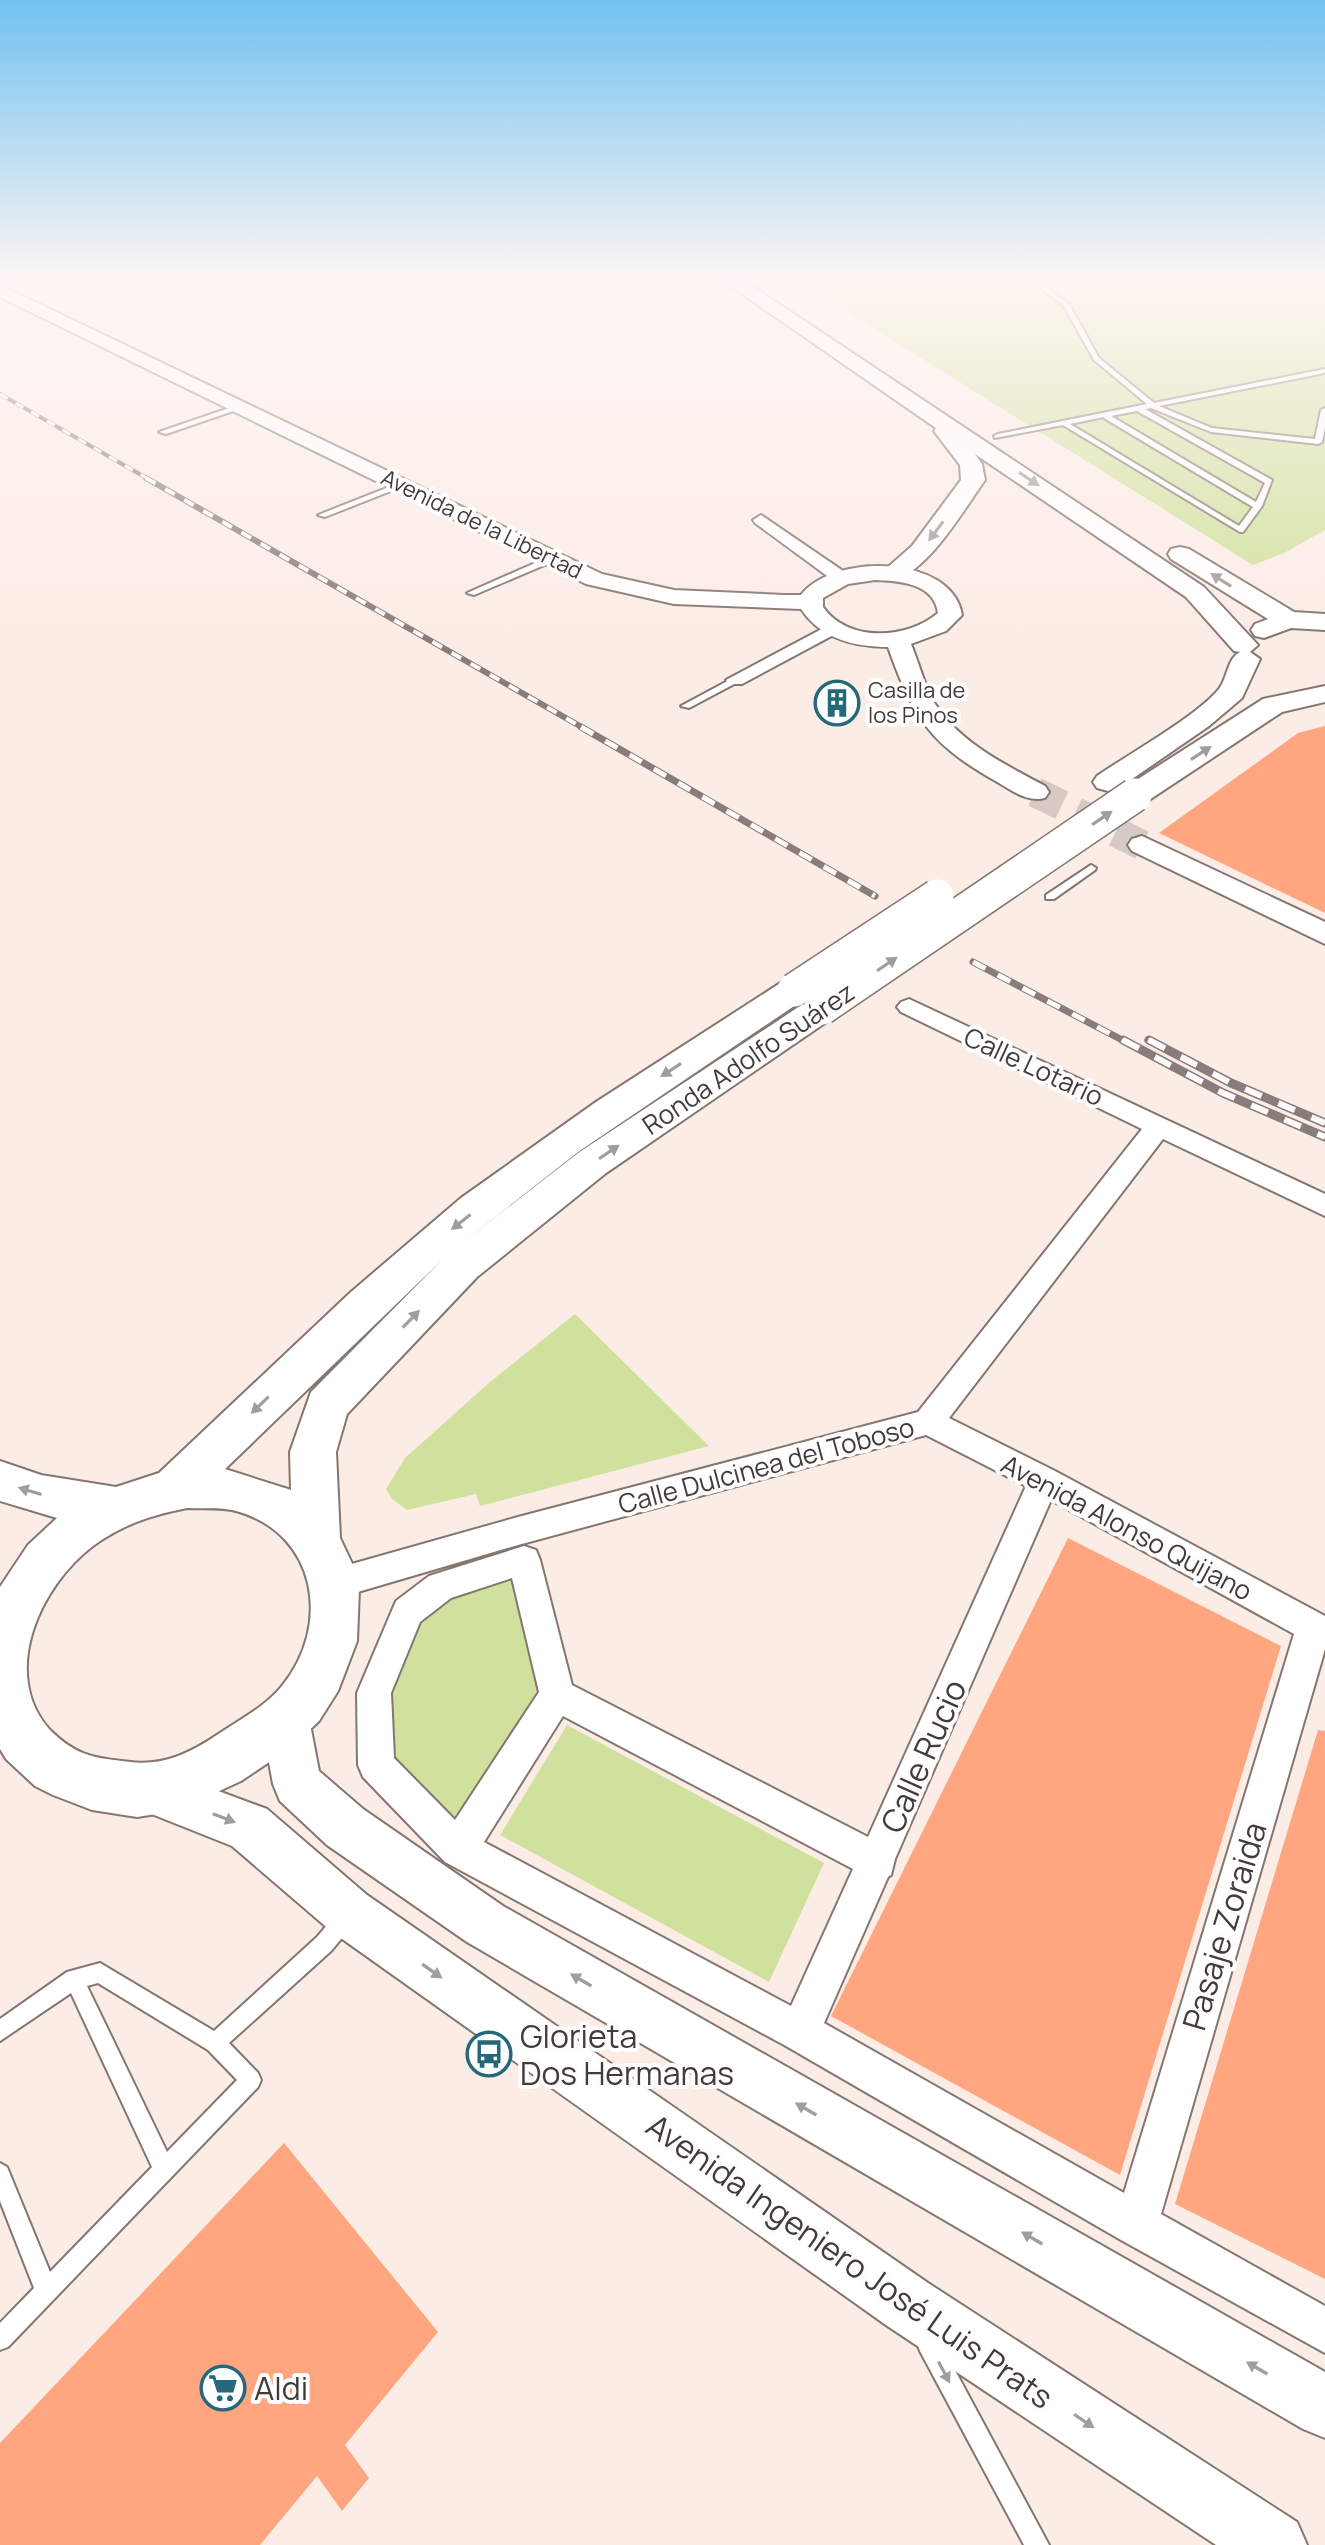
<svg xmlns="http://www.w3.org/2000/svg" width="1325" height="2545" font-family="Manrope,sans-serif">
  <style>
    .green { fill: #d0e19d }
    .building { fill: #ffa680 }
    .lines { fill: none; stroke-linecap: round; stroke-linejoin: round }
    .secondary-tunnel { stroke: #d7c9c3; stroke-width: 30; stroke-dasharray: 30 15; stroke-linecap: butt }
    .lane-casing { stroke: #847670; stroke-width: 4 }
    .street-casing { stroke: #847670; stroke-width: 4 }
    .secondary-casing { stroke: #847670; stroke-width: 4 }
    .primary-casing { stroke: #847670; stroke-width: 4 }
    .lane { fill: #fff; fill-rule: evenodd }
    .street { fill: #fff; fill-rule: evenodd }
    .secondary { fill: #fff; fill-rule: evenodd }
    .primary { fill: #fff; fill-rule: evenodd }
    .rail-far3-casing { stroke: #887d7a; stroke-width: 4 }
    .rail-far2-casing { stroke: #887d7a; stroke-width: 6 }
    .rail-far1-casing { stroke: #887d7a; stroke-width: 7 }
    .rail-casing { stroke: #887d7a; stroke-width: 9 }
    .rail-far3 { stroke: #fdfdfd; stroke-width: 3; stroke-dasharray: 9; stroke-linecap: butt }
    .rail-far2 { stroke: #fdfdfd; stroke-width: 4; stroke-dasharray: 11; stroke-linecap: butt }
    .rail-far1 { stroke: #fdfdfd; stroke-width: 5; stroke-dasharray: 14; stroke-linecap: butt }
    .rail { stroke: #fdfdfd; stroke-width: 6; stroke-dasharray: 18; stroke-linecap: butt }
    .primary-bridge-casing { stroke: #847670; stroke-width: 36; stroke-linecap: butt }
    .primary-bridge { stroke: #fff; stroke-width: 33 }
    .oneway { fill: #a09d9c }
    .labels { text-anchor: middle; dominant-baseline: central; stroke-width: 8; stroke-linejoin: round; paint-order: stroke }
    .far-street-label { font-size: 22px; fill: #423b39; stroke: #fdfdfd }
    .far-poi-label { font-size: 22px; fill: #423b39; stroke: #fdfdfd; text-anchor: start }
    .street-label { font-size: 26px; fill: #423b39; stroke: #fdfdfd }
    .near-street-label { font-size: 32px; fill: #423b39; stroke: #fdfdfd }
    .near-poi-label { font-size: 32px; fill: #423b39; stroke: #fdfdfd; text-anchor: start }
  </style>
  <rect width="100%" height="100%" fill="#fcece6"/>
  <g class="green">
    <path d="M 796,280 L 1325,280 L 1325,530 L 1284,553 L 1253,565 Z"/>
    <path d="M 575,1314 L 709,1446 L 480,1506 L 476,1494 L 407,1510 L 392,1499 L 386,1489 L 405,1458 L 490,1382 Z"/>
    <path d="M 524,1560 L 557,1695 L 458,1849 L 376,1765 L 408,1612 Z"/>
    <path d="M 567,1725 L 824,1863 L 769,1982 L 500,1835 Z"/>
  </g>
  <g class="building">
    <path d="M 1325,726 L 1325,913 L 1159,833 L 1298,733 Z"/>
    <path d="M 1068,1538 L 1281,1646 L 1120,2175 L 831,2016 Z"/>
    <path d="M 1318,1730 L 1325,1731 L 1325,2279 L 1175,2204 Z"/>
    <path d="M 284,2143 L 438,2332 L 345,2445 L 369,2478 L 342,2511 L 317,2476 L 260,2545 L 0,2545 L 0,2443 Z"/>
  </g>
  <g class="lines">
    <path class="secondary-tunnel" d="M 1035,792 L 1142,845"/>
    <g class="lane-casing">
      <g id="lane">
        <path d="M 1030,280 L 1037,280 L 1069,304 L 1099,358 L 1154,403 L 1325,369 L 1325,373 L 1159,406 L 1212,428 L 1315,439 L 1321,410 L 1325,408 L 1325,427 L 1322,442 L 1318,444 L 1211,432 L 1151,408 L 1145,409 L 1272,480 L 1262,506 L 1243,532 L 1240,532 L 1063,425 L 995,438 L 994,436 L 998,434 L 1147,404 L 1094,360 L 1064,306 ZM 1137,411 L 1265,483 L 1256,502 L 1111,416 ZM 1104,417 L 1104,418 L 1253,507 L 1239,526 L 1070,424 Z"/>
        <path d="M 238,405 L 245,407 L 166,434 L 159,432 Z"/>
        <path d="M 399,483 L 406,485 L 325,517 L 318,515 Z"/>
        <path d="M 551,556 L 555,559 L 554,561 L 474,595 L 467,593 Z"/>
        <path d="M 735,677 L 738,678 L 738,682 L 689,708 L 681,706 Z"/>
        <path d="M 1091,865 L 1096,868 L 1095,870 L 1054,899 L 1046,899 L 1046,895 Z"/>
        <path d="M 345,1909 L 352,1912 L 355,1919 L 352,1926 L 331,1951 L 229,2043 L 258,2073 L 261,2080 L 258,2087 L 8,2347 L 0,2350 L 0,2323 L 34,2288 L 0,2201 L 0,2163 L 7,2167 L 50,2272 L 152,2167 L 71,1993 L 0,2041 L 0,2019 L 67,1972 L 100,1963 L 214,2031 L 317,1937 L 338,1912 ZM 98,1983 L 208,2050 L 237,2080 L 167,2152 L 87,1986 Z"/>
        <path d="M 928,2332 L 936,2335 L 1049,2545 L 1024,2545 L 920,2351 L 917,2343 L 920,2335 Z"/>
      </g>
    </g>
    <g class="street-casing">
      <g id="street">
        <path d="M 761,515 L 846,573 L 849,577 L 846,581 L 834,581 L 755,523 L 753,520 Z"/>
        <path d="M 833,623 L 839,624 L 842,628 L 839,632 L 742,684 L 728,684 L 726,680 Z"/>
        <path d="M 909,999 L 1325,1194 L 1325,1216 L 1163,1139 L 949,1418 L 1055,1471 L 1325,1616 L 1325,1649 L 1161,2214 L 1325,2306 L 1325,2353 L 1121,2240 L 786,2046 L 445,1862 L 363,1777 L 358,1765 L 357,1693 L 396,1601 L 429,1576 L 524,1546 L 536,1550 L 540,1560 L 572,1685 L 868,1837 L 1026,1486 L 926,1435 L 518,1545 L 334,1599 L 322,1594 L 318,1584 L 322,1574 L 334,1569 L 518,1517 L 918,1412 L 1142,1129 L 901,1012 L 897,1007 L 901,1002 ZM 1051,1500 L 1294,1634 L 1124,2193 L 824,2023 L 888,1877 L 891,1875 L 895,1859 ZM 512,1578 L 539,1692 L 455,1820 L 394,1758 L 391,1693 L 420,1622 L 451,1598 ZM 563,1716 L 853,1869 L 791,2006 L 484,1842 Z"/>
      </g>
    </g>
    <g class="secondary-casing">
      <g id="secondary">
        <path d="M 0,285 L 602,574 L 674,590 L 784,595 L 801,595 C 833,553 952,554 962,615 L 946,631 L 911,644 C 918,661 923,680 931,697 C 954,740 1004,764 1045,786 L 1049,792 L 1045,798 C 1027,802 1014,792 999,783 C 931,745 914,720 888,647 C 854,647 821,639 801,609 L 674,604 L 586,584 L 0,297 ZM 875,580 C 900,581 934,583 938,613 C 908,639 848,643 823,607 L 823,598 L 848,584 Z"/>
        <path d="M 1142,836 L 1325,922 L 1325,944 L 1132,851 L 1128,845 L 1132,839 Z"/>
        <path d="M 285,1696 L 302,1703 L 309,1719 L 319,1771 L 363,1809 L 503,1906 L 1325,2372 L 1325,2438 L 1303,2429 L 467,1942 L 327,1845 L 280,1801 L 273,1784 L 261,1719 L 268,1703 Z"/>
        <path d="M 151,1766 L 267,1809 L 367,1895 L 928,2283 L 1297,2522 L 1307,2545 L 1216,2545 L 886,2325 L 331,1931 L 232,1846 L 134,1807 L 126,1790 L 134,1773 Z"/>
      </g>
    </g>
    <g class="primary-casing">
      <g id="primary">
        <path d="M 722,280 L 743,280 L 1204,587 L 1258,645 L 1250,652 L 1260,659 L 1242,698 L 1209,726 L 1119,788 L 1108,791 L 1097,788 L 1093,782 L 1097,776 C 1129,754 1197,716 1219,689 C 1228,677 1227,659 1240,652 L 1234,651 L 1186,597 L 975,454 L 982,464 L 985,480 C 966,506 919,588 884,579 L 880,574 L 912,546 L 961,480 L 960,465 L 934,431 L 936,428 Z"/>
        <path d="M 1180,547 L 1189,549 L 1294,612 L 1325,614 L 1325,630 L 1291,628 L 1264,638 L 1255,636 L 1251,630 L 1255,624 L 1268,619 L 1171,559 L 1168,554 L 1171,549 Z"/>
        <path d="M 1325,686 L 1325,702 L 1282,712 L 1146,802 L 1135,804 L 1124,802 L 1120,795 L 1124,788 L 1263,699 Z"/>
        <path d="M 794,979 L 806,982 L 812,990 L 806,998 L 578,1152 L 457,1247 L 578,1153 L 809,1000 L 822,996 L 835,1000 L 840,1008 L 835,1016 L 606,1173 L 477,1277 L 347,1414 L 336,1452 L 340,1538 L 356,1572 L 359,1589 L 357,1641 L 338,1691 L 319,1721 L 293,1746 L 241,1781 L 176,1811 L 137,1817 L 92,1810 L 53,1795 L 35,1786 L 6,1759 L 0,1749 L 0,1587 L 28,1545 L 57,1518 L 0,1501 L 0,1461 L 41,1475 L 116,1487 L 159,1473 L 351,1292 L 461,1198 L 596,1102 L 782,982 ZM 441,1261 L 311,1392 L 290,1452 L 291,1490 L 225,1469 ZM 187,1508 C 203,1509 221,1507 236,1511 C 317,1533 332,1625 282,1686 C 266,1706 241,1719 220,1733 C 192,1752 165,1766 130,1762 C 115,1760 98,1759 83,1753 C 70,1748 59,1739 49,1729 C 0,1673 40,1586 93,1546 C 123,1524 152,1515 187,1508 Z"/>
      </g>
    </g>
    <use href="#lane" class="lane"/>
    <use href="#street" class="street"/>
    <use href="#secondary" class="secondary"/>
    <use href="#primary" class="primary"/>
    <g class="rail-far3-casing">
      <path id="rail-far3" d="M 0,394 L 150,480"/>
    </g>
    <g class="rail-far2-casing">
      <path id="rail-far2" d="M 146,478 L 585,729"/>
    </g>
    <g class="rail-far1-casing">
      <g id="rail-far1">
        <path d="M 581,727 L 875,896"/>
        <path d="M 973,962 L 1126,1042"/>
        <path d="M 1148,1040 L 1153,1042"/>
      </g>
    </g>
    <g class="rail-casing">
      <g id="rail">
        <path d="M 1123,1040 L 1223,1093 L 1325,1137"/>
        <path d="M 1149,1040 L 1231,1083 L 1325,1123"/>
      </g>
    </g>
    <use href="#rail-far3" class="rail-far3"/>
    <use href="#rail-far2" class="rail-far2"/>
    <use href="#rail-far1" class="rail-far1"/>
    <use href="#rail" class="rail"/>
    <g class="primary-bridge-casing">
      <g id="primary-bridge">
        <path d="M 794,990 L 937,896"/>
        <path d="M 822,1008 L 1135,795"/>
      </g>
    </g>
    <use href="#primary-bridge" class="primary-bridge"/>
  </g>
  <defs><path id="oneway-solid" d="M-6-.8H1V-3.2L6.5 0L1 3.2V.8H-6Z" transform="scale(2)"/></defs>
  <g class="oneway">
    <use href="#oneway-solid" transform="translate(1029 479) rotate(33)"/>
    <use href="#oneway-solid" transform="translate(936 531) rotate(127)"/>
    <use href="#oneway-solid" transform="translate(1221 580) rotate(-148)"/>
    <use href="#oneway-solid" transform="translate(1201 753) rotate(-33)"/>
    <use href="#oneway-solid" transform="translate(1102 818) rotate(-34)"/>
    <use href="#oneway-solid" transform="translate(887 964) rotate(-34)"/>
    <use href="#oneway-solid" transform="translate(671 1070) rotate(147)"/>
    <use href="#oneway-solid" transform="translate(609 1152) rotate(-34)"/>
    <use href="#oneway-solid" transform="translate(461 1222) rotate(142)"/>
    <use href="#oneway-solid" transform="translate(411 1319) rotate(-46)"/>
    <use href="#oneway-solid" transform="translate(260 1405) rotate(136)"/>
    <use href="#oneway-solid" transform="translate(30 1491) rotate(-163)"/>
    <use href="#oneway-solid" transform="translate(224 1818) rotate(21)"/>
    <use href="#oneway-solid" transform="translate(432 1971) rotate(35)"/>
    <use href="#oneway-solid" transform="translate(581 1980) rotate(-150)"/>
    <use href="#oneway-solid" transform="translate(806 2109) rotate(-150)"/>
    <use href="#oneway-solid" transform="translate(1032 2238) rotate(-150)"/>
    <use href="#oneway-solid" transform="translate(1257 2368) rotate(-150)"/>
    <use href="#oneway-solid" transform="translate(944 2372) rotate(62)"/>
    <use href="#oneway-solid" transform="translate(1084 2421) rotate(34)"/>
  </g>
  <linearGradient id="sky" x2="0" y2="1"><stop stop-color="#71c2ef"/><stop offset="0.44" stop-color="#fef6f4"/><stop offset="1" stop-color="#fef6f4" stop-opacity="0"/></linearGradient>
  <rect width="1325" height="636" fill="url(#sky)"/>
  <defs>
    <g id="building-ring" transform="scale(2.3)"><circle r="9.5" fill="#fdfdfd" stroke="#246879" stroke-width="1.5"/><path d="M-4-6H4V6H1V3H-1V6H-4ZM-2.5-4.3h1.7v1.8h-1.7ZM.8-4.3h1.7v1.8H.8ZM-2.5-1h1.7V.8h-1.7ZM.8-1h1.7V.8H.8Z" fill="#246879"/></g>
    <g id="bus-ring" transform="scale(2.3)"><circle r="9.5" fill="#fdfdfd" stroke="#246879" stroke-width="1.5"/><path d="M-5-6H5V4H4V6H2V4H-2V6H-4V4H-5ZM-3.5-4V0h7V-4ZM-3.5 1.2v1.5H-2V1.2ZM2 1.2v1.5H3.5V1.2Z" fill="#246879"/></g>
    <g id="supermarket-ring" transform="scale(2.3)"><circle r="9.5" fill="#fdfdfd" stroke="#246879" stroke-width="1.5"/><path d="M-6-5.5h2.5l.6 2H6L4.5 2H-2.5L-4.4-4H-6ZM-1.5 3.2a1.3 1.3 0 1 0 .1 0ZM3 3.2a1.3 1.3 0 1 0 .1 0Z" fill="#246879"/></g>
  </defs>
  <g fill-rule="evenodd">
    <use href="#building-ring" x="837" y="703"/>
    <use href="#bus-ring" x="489" y="2054"/>
    <use href="#supermarket-ring" x="223" y="2388"/>
  </g>
  <g class="labels">
    <g class="far-street-label">
      <text transform="translate(482 524) rotate(26)">Avenida de la Libertad</text>
    </g>
    <g class="far-poi-label">
      <text x="868" y="690">Casilla de<tspan x="868" dy="25">los Pinos</tspan></text>
    </g>
    <g class="street-label">
      <text transform="translate(748 1058) rotate(-34)">Ronda Adolfo Suárez</text>
      <text transform="translate(1034 1066) rotate(25)">Calle Lotario</text>
      <text transform="translate(766 1465) rotate(-15)">Calle Dulcinea del Toboso</text>
      <text transform="translate(1127 1527) rotate(28)">Avenida Alonso Quijano</text>
    </g>
    <g class="near-street-label">
      <text transform="translate(923 1756) rotate(-66)">Calle Rucio</text>
      <text transform="translate(1224 1926) rotate(-73)">Pasaje Zoraida</text>
      <text transform="translate(850 2261) rotate(35)">Avenida Ingeniero José Luis Prats</text>
    </g>
    <g class="near-poi-label">
      <text x="520" y="2036">Glorieta<tspan x="520" dy="37">Dos Hermanas</tspan></text>
      <text x="254" y="2388">Aldi</text>
    </g>
  </g>
</svg>
